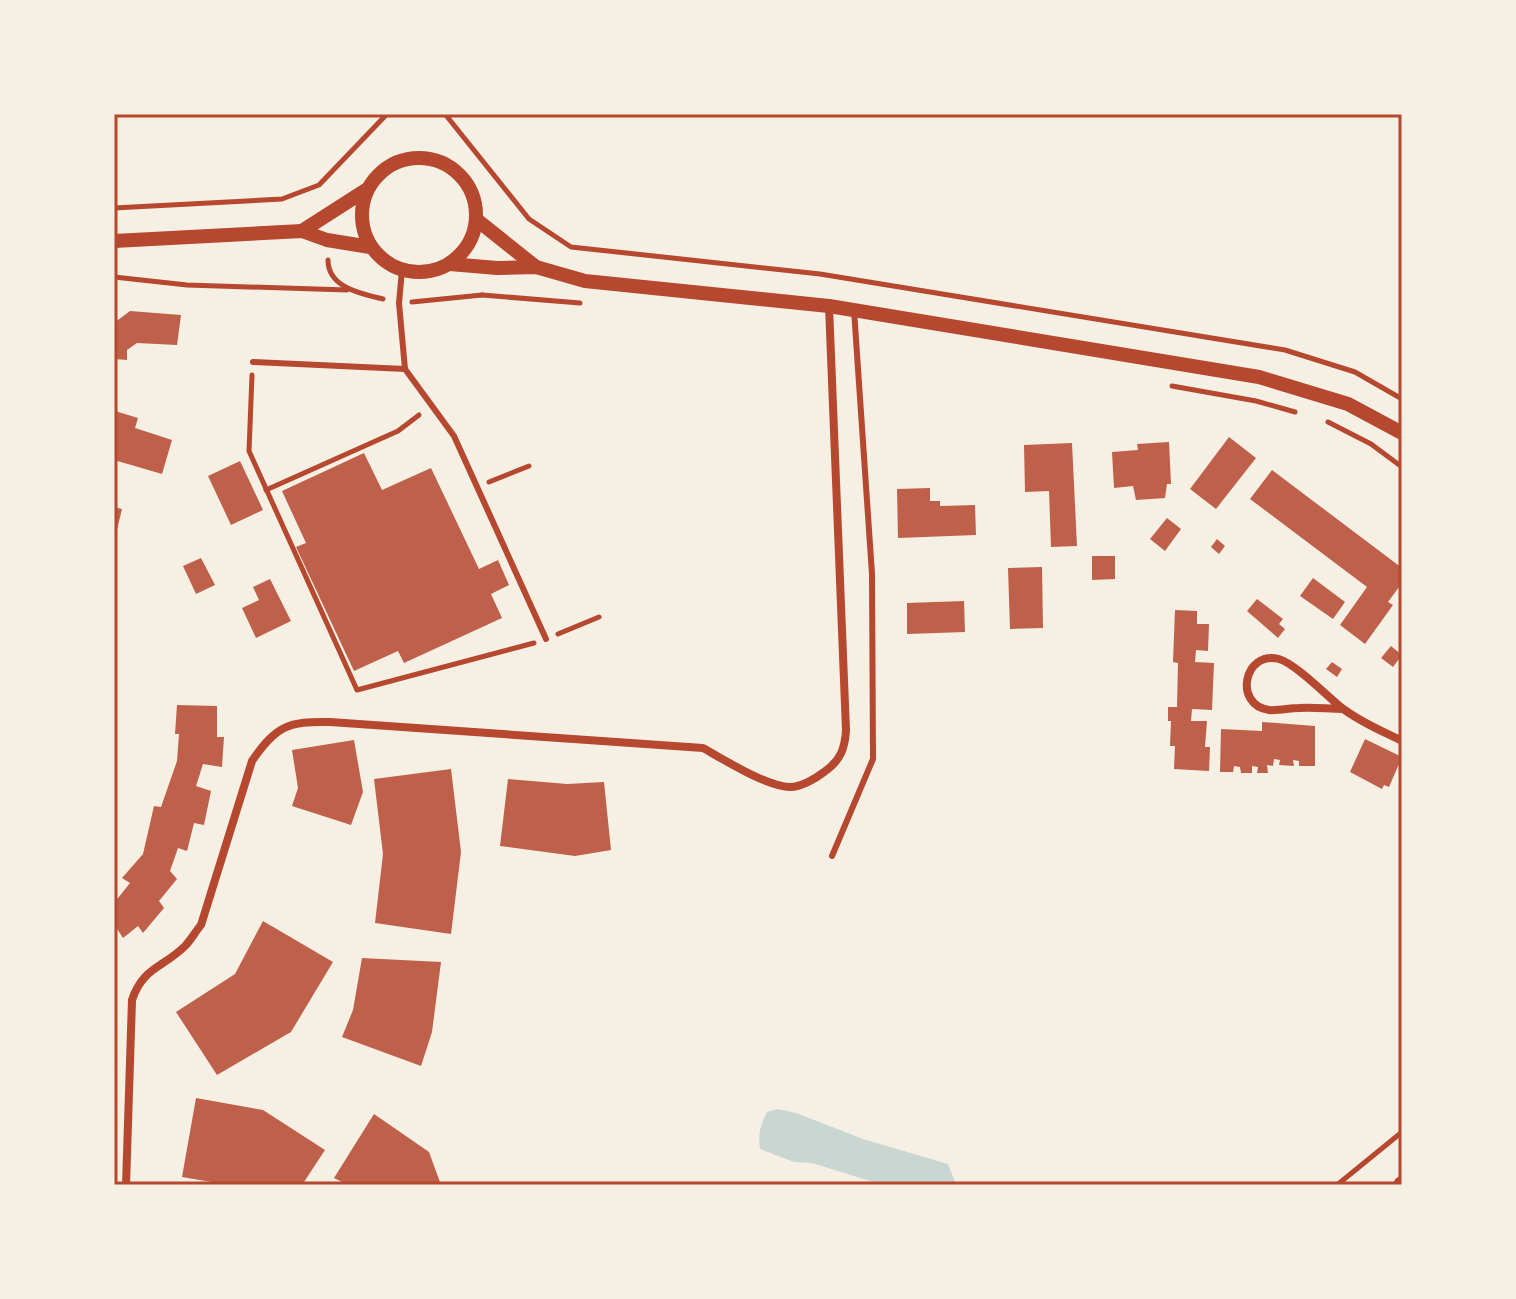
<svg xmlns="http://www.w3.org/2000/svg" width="1516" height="1299" font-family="'DM Sans',sans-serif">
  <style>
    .water { fill: #c9d6d2 }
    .building { fill: #bf614a }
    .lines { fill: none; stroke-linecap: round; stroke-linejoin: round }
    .path { stroke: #b5482f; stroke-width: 5 }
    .service { stroke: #b5482f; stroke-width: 6 }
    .minor { stroke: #b5482f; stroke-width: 8 }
    .tertiary { stroke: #b5482f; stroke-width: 14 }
    .secondary { stroke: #b5482f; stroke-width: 16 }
    .neatline { fill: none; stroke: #b5482f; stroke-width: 3 }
  </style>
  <rect width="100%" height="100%" fill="#f6efe4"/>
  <path class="water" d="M 778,1109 L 796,1113 L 863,1139 L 948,1164 L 955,1182 L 954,1185 L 883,1185 L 812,1163 L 794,1162 L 760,1149 C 758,1134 760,1126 767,1112 Z"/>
  <g class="building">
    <path d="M 130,311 L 181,315 L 177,345 L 137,343 L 127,350 L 127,360 L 114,359 L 114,323 Z"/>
    <path d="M 115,411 L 138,418 L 135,428 L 172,440 L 162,474 L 114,460 Z"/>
    <path d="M 1229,437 L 1256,458 L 1216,509 L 1190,489 Z"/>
    <path d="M 1169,442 L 1171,484 L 1167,484 L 1165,498 L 1136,500 L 1133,486 L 1114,488 L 1112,452 L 1138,450 L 1137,444 Z"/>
    <path d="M 1072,443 L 1077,546 L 1051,547 L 1049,491 L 1025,492 L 1024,445 Z"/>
    <path d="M 364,453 L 382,490 L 431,468 L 479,569 L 498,560 L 509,585 L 491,594 L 502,618 L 404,663 L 398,651 L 354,671 L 296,547 L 306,543 L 282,491 Z"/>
    <path d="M 240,461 L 263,510 L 231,525 L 208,476 Z"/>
    <path d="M 1272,470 L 1402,568 L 1402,583 L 1388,602 L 1393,605 L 1365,644 L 1340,625 L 1367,587 L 1250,499 Z"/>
    <path d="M 930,488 L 930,501 L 940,501 L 940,506 L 975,505 L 976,535 L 898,538 L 897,489 Z"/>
    <path d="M 114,507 L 122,509 L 115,538 L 114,538 Z"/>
    <path d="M 1167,518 L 1181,529 L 1165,551 L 1150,539 Z"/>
    <path d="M 1217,539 L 1225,546 L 1219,554 L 1211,547 Z"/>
    <path d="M 1092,556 L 1115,556 L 1115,579 L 1092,580 Z"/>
    <path d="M 201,558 L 215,585 L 196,594 L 183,566 Z"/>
    <path d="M 1042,567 L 1043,628 L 1010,629 L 1008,568 Z"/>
    <path d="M 1313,578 L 1345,602 L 1333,619 L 1300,596 Z"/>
    <path d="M 270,579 L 291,621 L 256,638 L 242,608 L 259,600 L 253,587 Z"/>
    <path d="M 1257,599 L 1283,619 L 1279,624 L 1285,629 L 1278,638 L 1247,611 Z"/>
    <path d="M 964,601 L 965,632 L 907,634 L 907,603 Z"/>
    <path d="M 1175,610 L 1197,611 L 1197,624 L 1209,624 L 1208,651 L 1196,650 L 1195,662 L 1214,663 L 1212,710 L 1192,709 L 1191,721 L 1207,721 L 1205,747 L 1210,747 L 1209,771 L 1174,769 L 1175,746 L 1170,746 L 1171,721 L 1168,721 L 1168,707 L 1177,707 L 1178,663 L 1173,662 Z"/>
    <path d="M 1391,646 L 1402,655 L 1393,667 L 1381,658 Z"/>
    <path d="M 1332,662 L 1342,669 L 1337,677 L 1326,669 Z"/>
    <path d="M 177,705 L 217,706 L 217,737 L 224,737 L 222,767 L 203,764 L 196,786 L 211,791 L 204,825 L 194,823 L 187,851 L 178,848 L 170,871 L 177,879 L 159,901 L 164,908 L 143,933 L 138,926 L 123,938 L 114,924 L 114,903 L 130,883 L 122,878 L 143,854 L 154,806 L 161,807 L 177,761 L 179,734 L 175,734 Z"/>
    <path d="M 1262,722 L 1315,726 L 1315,766 L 1299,766 L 1299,761 L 1293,760 L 1294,766 L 1279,765 L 1280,760 L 1274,759 L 1273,766 L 1267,765 L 1268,773 L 1257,773 L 1258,767 L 1252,766 L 1252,773 L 1241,773 L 1240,767 L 1234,766 L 1233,772 L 1220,772 L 1221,729 L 1262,731 Z"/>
    <path d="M 1365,739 L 1402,757 L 1389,787 L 1384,785 L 1382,789 L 1350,772 Z"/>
    <path d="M 354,740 L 363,792 L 351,825 L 292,806 L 298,788 L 292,750 Z"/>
    <path d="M 451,769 L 461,852 L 451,934 L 375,923 L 383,854 L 374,779 Z"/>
    <path d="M 508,779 L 567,784 L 604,782 L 611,850 L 575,856 L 500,846 Z"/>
    <path d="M 263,921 L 333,962 L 291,1032 L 217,1075 L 176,1012 L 235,974 Z"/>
    <path d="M 362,958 L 441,962 L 432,1032 L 421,1066 L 342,1037 L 353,1010 Z"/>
    <path d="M 196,1098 L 263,1110 L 325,1150 L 302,1185 L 229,1185 L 182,1177 Z"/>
    <path d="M 374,1114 L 429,1152 L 441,1185 L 348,1185 L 334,1178 Z"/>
  </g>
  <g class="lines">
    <g class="path">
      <path d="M 445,114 L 529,219 L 571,247 L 820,274 L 1285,350 L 1355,372 L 1402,399"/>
      <path d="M 114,208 L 282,199 L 319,185 L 387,114"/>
      <path d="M 328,260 C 328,288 362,294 383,299"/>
      <path d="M 114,277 L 187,285 L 347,290"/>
      <path d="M 482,295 L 580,303"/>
      <path d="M 412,302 L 482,295"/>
      <path d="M 252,375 L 249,451 L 357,690 L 534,643"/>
      <path d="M 1172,386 L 1256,401 L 1295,412"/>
      <path d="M 1328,422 L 1371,444 L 1402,467"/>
      <path d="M 489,482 L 529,466"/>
      <path d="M 266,490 L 398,431 L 419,415"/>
      <path d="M 558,634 L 599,617"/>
      <path d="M 1337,1185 L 1402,1132"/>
    </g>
    <g class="service">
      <path d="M 253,362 L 405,369 L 399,303 L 402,270"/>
      <path d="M 405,369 L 454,436 L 546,639"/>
      <path d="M 832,856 L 873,759 L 872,574 L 854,310"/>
    </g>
    <g class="minor">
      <path d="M 1343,709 C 1328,709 1314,707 1299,708 C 1290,708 1278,711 1269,710 C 1233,705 1244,650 1279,659 C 1296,664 1328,697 1342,708 C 1360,722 1382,731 1402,741"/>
      <path d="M 126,1185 L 132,1000 C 143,967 163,968 185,946 C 191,940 195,932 201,925 L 252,761 C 276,726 288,721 330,722 L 703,748 C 723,759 767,787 790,787 C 801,787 815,779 824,772 C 840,761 845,749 846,730 L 829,306"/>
    </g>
    <g class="tertiary">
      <circle cx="419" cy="215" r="57"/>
      <path d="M 477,220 L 536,267"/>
      <path d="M 302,231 L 366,190"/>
      <path d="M 114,241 L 302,231 L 327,240 L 370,247"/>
      <path d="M 450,264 L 497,268 L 536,267 L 585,281 L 829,306 L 1259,377 L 1348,404 L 1402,433"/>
    </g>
    <path class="secondary" d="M 1401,1185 L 1402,1184"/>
  </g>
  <rect width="1516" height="1299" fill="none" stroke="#f6efe4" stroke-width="232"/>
  <rect x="116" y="116" width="1284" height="1067" class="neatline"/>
</svg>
